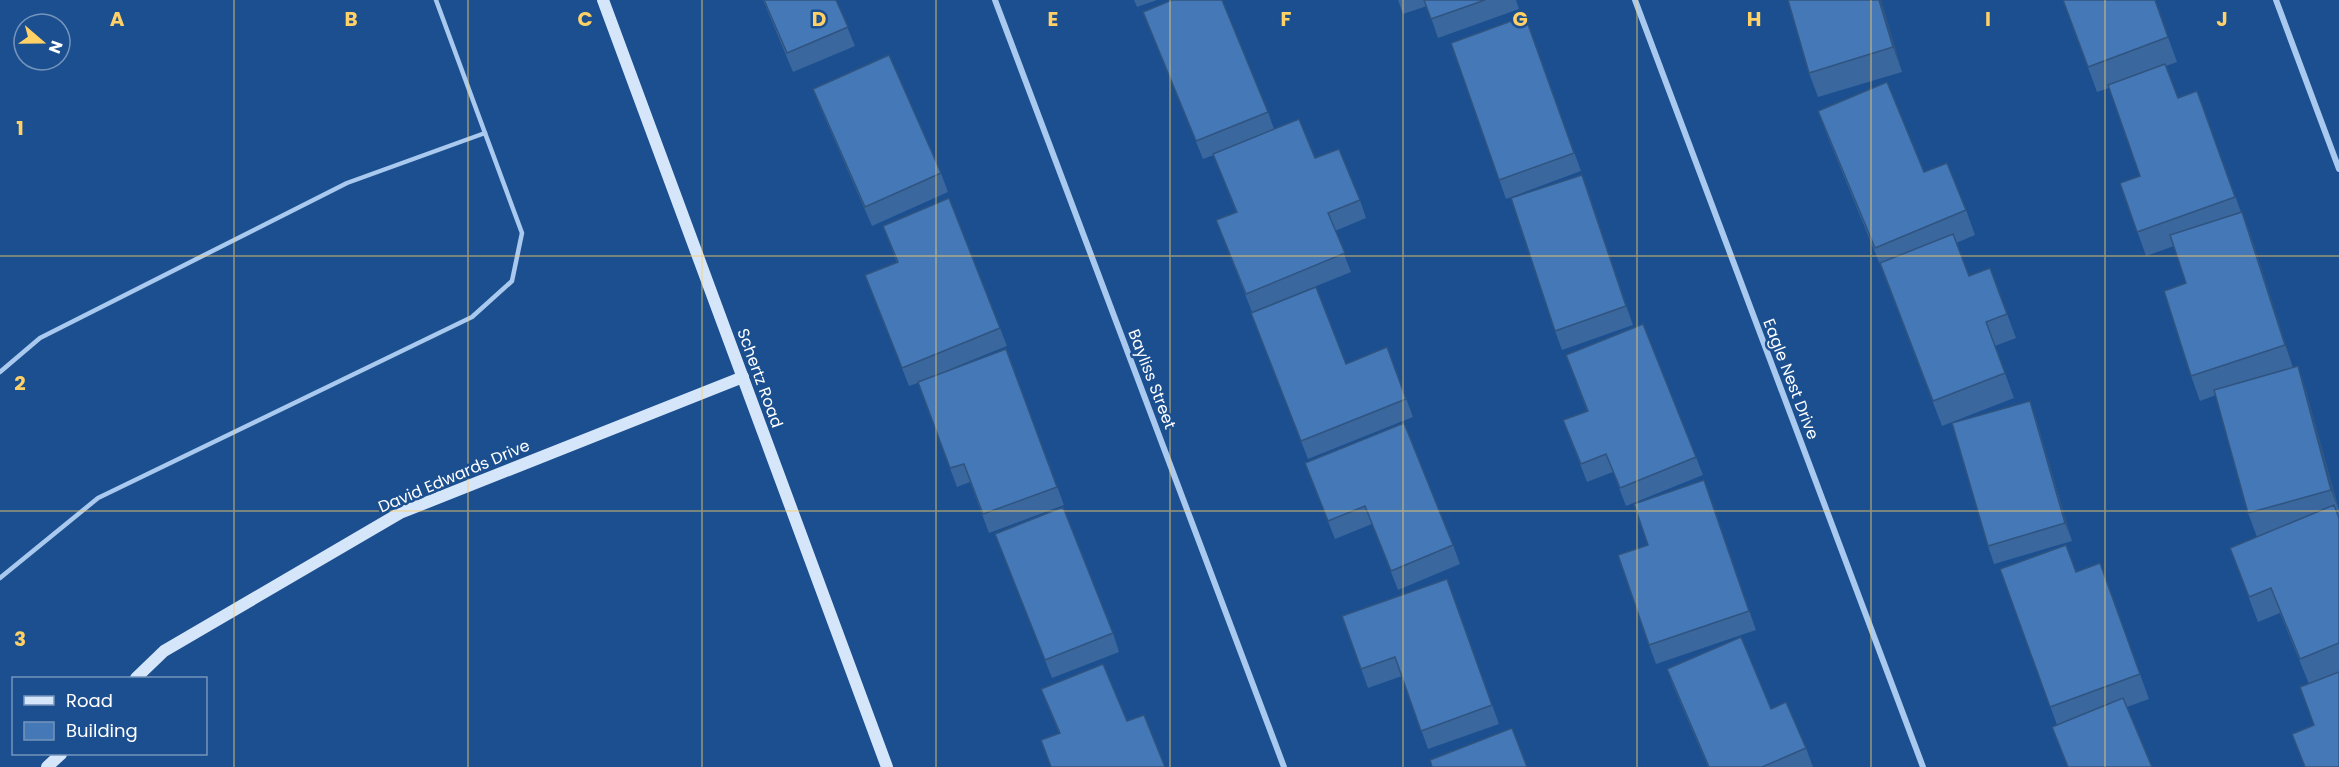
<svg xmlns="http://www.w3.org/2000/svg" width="2339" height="767" font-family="Poppins,sans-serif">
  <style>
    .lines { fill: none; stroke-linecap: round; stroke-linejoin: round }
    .lane { stroke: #a9c9ee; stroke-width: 4.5 }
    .street { stroke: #a9c9ee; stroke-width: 6 }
    .secondary { stroke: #d6e6fa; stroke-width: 12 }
    .wall { fill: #3a679d }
    .shaded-wall { fill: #305480 }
    .building { fill: #4478b7; stroke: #305480; stroke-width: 1.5 }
    .grid { fill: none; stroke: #ffd166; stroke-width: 1.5; stroke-opacity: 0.55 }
    .labels { text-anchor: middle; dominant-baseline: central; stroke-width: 5; stroke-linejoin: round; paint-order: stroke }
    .street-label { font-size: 16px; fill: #fff; stroke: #1b4f8f }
    .grid-label { font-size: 20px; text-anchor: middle; font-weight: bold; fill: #ffd166; stroke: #1b4f8f; stroke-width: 5; stroke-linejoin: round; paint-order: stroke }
  </style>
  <rect width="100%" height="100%" fill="#1b4f8f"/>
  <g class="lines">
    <g class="lane">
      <path d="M 436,0 L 485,133"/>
      <path d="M 0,372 L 40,338 L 347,183 L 485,133 L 522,233 L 512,281 L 472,317 L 98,498 L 0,578"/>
    </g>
    <g class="street">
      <path d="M 995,0 L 1284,767"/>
      <path d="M 1635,0 L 1923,767"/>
      <path d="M 2276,0 L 2339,169"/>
    </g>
    <g class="secondary">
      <path d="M 603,0 L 887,767"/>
      <path d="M 136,678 L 164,651 L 400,513 L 743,377"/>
      <path d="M 47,767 L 61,754"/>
    </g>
  </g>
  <g class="wall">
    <path d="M 763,0 L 836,0 L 855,46 L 793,72 Z"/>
    <path d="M 1134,0 L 1157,0 L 1137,7 Z"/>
    <path d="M 1398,0 L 1516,0 L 1519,9 L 1438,38 L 1427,6 L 1403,14 Z"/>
    <path d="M 1788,0 L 1881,0 L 1902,72 L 1818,97 L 1809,73 Z"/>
    <path d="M 2063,0 L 2168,37 L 2177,62 L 2166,66 L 2178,98 L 2197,91 L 2241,212 L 2251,236 L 2293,368 L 2298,366 L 2306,391 L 2339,510 L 2339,515 L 2338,516 L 2339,518 L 2339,767 L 2314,725 L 2309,684 L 2280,613 L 2258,622 L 2230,548 L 2257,537 L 2248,513 L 2216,395 L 2200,401 L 2191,376 L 2186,283 L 2174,246 L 2146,256 L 2120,183 L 2140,176 L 2109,88 L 2097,92 Z"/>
    <path d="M 1143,12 L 1268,112 L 1274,129 L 1315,158 L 1360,200 L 1366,218 L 1335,231 L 1351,272 L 1252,312 L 1216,220 L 1236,212 L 1214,155 L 1203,159 Z"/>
    <path d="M 1525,16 L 1581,171 L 1506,199 L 1451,43 Z"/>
    <path d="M 813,89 L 941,173 L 948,192 L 872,226 L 820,107 Z"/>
    <path d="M 1818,111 L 1924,172 L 1966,210 L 1975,235 L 1956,243 L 1969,276 L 1990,268 L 2016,338 L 1995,346 L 2014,398 L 1942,426 L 1881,267 L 1827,135 Z"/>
    <path d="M 1582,175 L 1633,325 L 1562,350 L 1555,331 Z"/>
    <path d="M 883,226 L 1000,328 L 1007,346 L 950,369 L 1006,349 L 1064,505 L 989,533 L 970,482 L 957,487 L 918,383 L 909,386 L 865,275 L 897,263 Z"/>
    <path d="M 1258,332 L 1346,364 L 1387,347 L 1413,417 L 1308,459 Z"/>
    <path d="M 1566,355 L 1696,457 L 1703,475 L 1626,506 L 1613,472 L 1587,482 L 1563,420 L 1587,411 Z"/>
    <path d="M 2030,401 L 2036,419 L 2072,541 L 1994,564 L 1988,546 Z"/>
    <path d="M 1305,463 L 1453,545 L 1460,564 L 1398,590 L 1372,524 L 1335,539 Z"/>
    <path d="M 1704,480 L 1756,630 L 1656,664 L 1649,645 L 1648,545 Z"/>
    <path d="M 995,534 L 1113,633 L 1119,652 L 1052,678 Z"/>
    <path d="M 2100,563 L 2149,699 L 2127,707 L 2152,767 L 2068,767 L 2052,727 L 2057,725 L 2000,569 L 2076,572 Z"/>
    <path d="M 1447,579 L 1499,724 L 1428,749 L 1402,676 L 1368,688 L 1342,616 Z"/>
    <path d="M 1667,669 L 1771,709 L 1806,748 L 1813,767 L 1708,767 L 1674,688 Z"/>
    <path d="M 1041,689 L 1127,721 L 1165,767 L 1051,767 L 1041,740 L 1059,733 Z"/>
  </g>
  <g class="shaded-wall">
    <path d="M 1879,0 L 1881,0 L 1902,72 L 1893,47 Z"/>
    <path d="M 1582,175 L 1589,193 L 1633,325 L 1626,306 Z"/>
    <path d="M 2242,212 L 2251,236 L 2294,369 L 2285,345 Z"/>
    <path d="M 2298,366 L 2306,391 L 2339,511 L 2331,490 Z"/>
    <path d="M 2030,401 L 2036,419 L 2072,541 L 2065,523 Z"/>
  </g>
  <g class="building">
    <path d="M 764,0 L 836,0 L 848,27 L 787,53 Z"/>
    <path d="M 1172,0 L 1222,0 L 1268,112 L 1196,141 L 1143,12 Z"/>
    <path d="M 1424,0 L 1485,0 L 1431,19 Z"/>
    <path d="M 1788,0 L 1879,0 L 1893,47 L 1809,73 Z"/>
    <path d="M 2063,0 L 2155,0 L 2168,37 L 2088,67 Z"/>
    <path d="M 1525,16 L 1574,153 L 1499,180 L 1451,43 Z"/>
    <path d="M 889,55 L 941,173 L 865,207 L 813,89 Z"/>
    <path d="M 2165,64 L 2178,98 L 2197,91 L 2235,197 L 2137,232 L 2120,183 L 2140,176 L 2108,85 Z"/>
    <path d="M 1887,82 L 1924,172 L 1947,163 L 1966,210 L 1875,248 L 1818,111 Z"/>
    <path d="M 1299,119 L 1315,158 L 1339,149 L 1360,200 L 1328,213 L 1345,253 L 1246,294 L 1216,220 L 1237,212 L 1213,154 Z"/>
    <path d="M 1582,175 L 1626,306 L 1555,331 L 1511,198 Z"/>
    <path d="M 949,198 L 1000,328 L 902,368 L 865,275 L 898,262 L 883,226 Z"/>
    <path d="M 2242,212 L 2285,345 L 2191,376 L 2164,291 L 2186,283 L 2170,235 Z"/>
    <path d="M 1953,234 L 1969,276 L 1990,268 L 2007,314 L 1986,322 L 2005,373 L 1933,401 L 1880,263 Z"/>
    <path d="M 1316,287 L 1346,364 L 1387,347 L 1406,399 L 1301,441 L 1251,313 Z"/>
    <path d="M 1643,324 L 1696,457 L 1620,488 L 1606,454 L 1581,464 L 1563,420 L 1588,411 L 1566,355 Z"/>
    <path d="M 1006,349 L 1057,487 L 983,514 L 964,464 L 950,468 L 918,382 Z"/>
    <path d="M 2298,366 L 2331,490 L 2248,513 L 2214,390 Z"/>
    <path d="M 2030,401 L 2065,523 L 1988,546 L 1952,423 Z"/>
    <path d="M 1404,423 L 1453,545 L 1391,571 L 1365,506 L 1328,521 L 1305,463 Z"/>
    <path d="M 1704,480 L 1749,611 L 1649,645 L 1618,555 L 1648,545 L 1634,504 Z"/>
    <path d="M 2334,505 L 2339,518 L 2339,643 L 2300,659 L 2271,588 L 2249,597 L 2230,548 Z"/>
    <path d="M 1063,507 L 1113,633 L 1045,660 L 995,534 Z"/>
    <path d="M 2066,545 L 2076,572 L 2100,563 L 2140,674 L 2050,707 L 2000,569 Z"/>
    <path d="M 1447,579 L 1492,705 L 1421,731 L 1395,657 L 1361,669 L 1342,616 Z"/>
    <path d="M 1741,637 L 1771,709 L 1786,702 L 1806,748 L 1762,767 L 1709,767 L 1667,669 Z"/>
    <path d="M 1103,664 L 1127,721 L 1144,715 L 1165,767 L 1051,767 L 1041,740 L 1060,733 L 1041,689 Z"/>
    <path d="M 2339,672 L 2339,767 L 2305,767 L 2292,734 L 2314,725 L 2300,687 Z"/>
    <path d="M 2123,698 L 2152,767 L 2068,767 L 2052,727 Z"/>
    <path d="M 1512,728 L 1527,767 L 1432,767 L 1430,760 Z"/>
  </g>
  <path class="grid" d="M 234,0 L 234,767M 468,0 L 468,767M 702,0 L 702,767M 936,0 L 936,767M 1170,0 L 1170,767M 1403,0 L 1403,767M 1637,0 L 1637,767M 1871,0 L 1871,767M 2105,0 L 2105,767M 0,256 L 2339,256M 0,511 L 2339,511"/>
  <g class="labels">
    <g class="street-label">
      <text transform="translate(760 378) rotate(70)">Schertz Road</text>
      <text transform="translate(1152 379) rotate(69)">Bayliss Street</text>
      <text transform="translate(1791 379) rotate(69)">Eagle Nest Drive</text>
      <text transform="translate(454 476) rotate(-23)">David Edwards Drive</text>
    </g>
  </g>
  <g class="grid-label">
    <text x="117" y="26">A</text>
    <text x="351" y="26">B</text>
    <text x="585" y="26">C</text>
    <text x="819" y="26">D</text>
    <text x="1053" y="26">E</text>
    <text x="1286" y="26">F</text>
    <text x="1520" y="26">G</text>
    <text x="1754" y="26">H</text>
    <text x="1988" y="26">I</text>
    <text x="2222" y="26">J</text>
    <text x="20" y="135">1</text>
    <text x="20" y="390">2</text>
    <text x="20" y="646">3</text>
  </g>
  <rect x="12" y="677" width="195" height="78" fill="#1b4f8f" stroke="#7695bc" stroke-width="1.5"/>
  <rect x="24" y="696" width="30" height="9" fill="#d6e6fa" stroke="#7695bc" stroke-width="1.5"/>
  <text x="66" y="707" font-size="18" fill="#ffffff">Road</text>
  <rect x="24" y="722" width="30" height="18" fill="#4478b7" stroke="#7695bc" stroke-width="1.5"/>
  <text x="66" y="737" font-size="18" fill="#ffffff">Building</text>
  <g transform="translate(42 42) rotate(110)"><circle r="28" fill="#1b4f8f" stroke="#7695bc" stroke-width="1.5"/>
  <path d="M0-4.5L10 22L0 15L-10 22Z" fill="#ffd166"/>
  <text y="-9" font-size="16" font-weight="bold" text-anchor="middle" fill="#ffffff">N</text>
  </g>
</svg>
